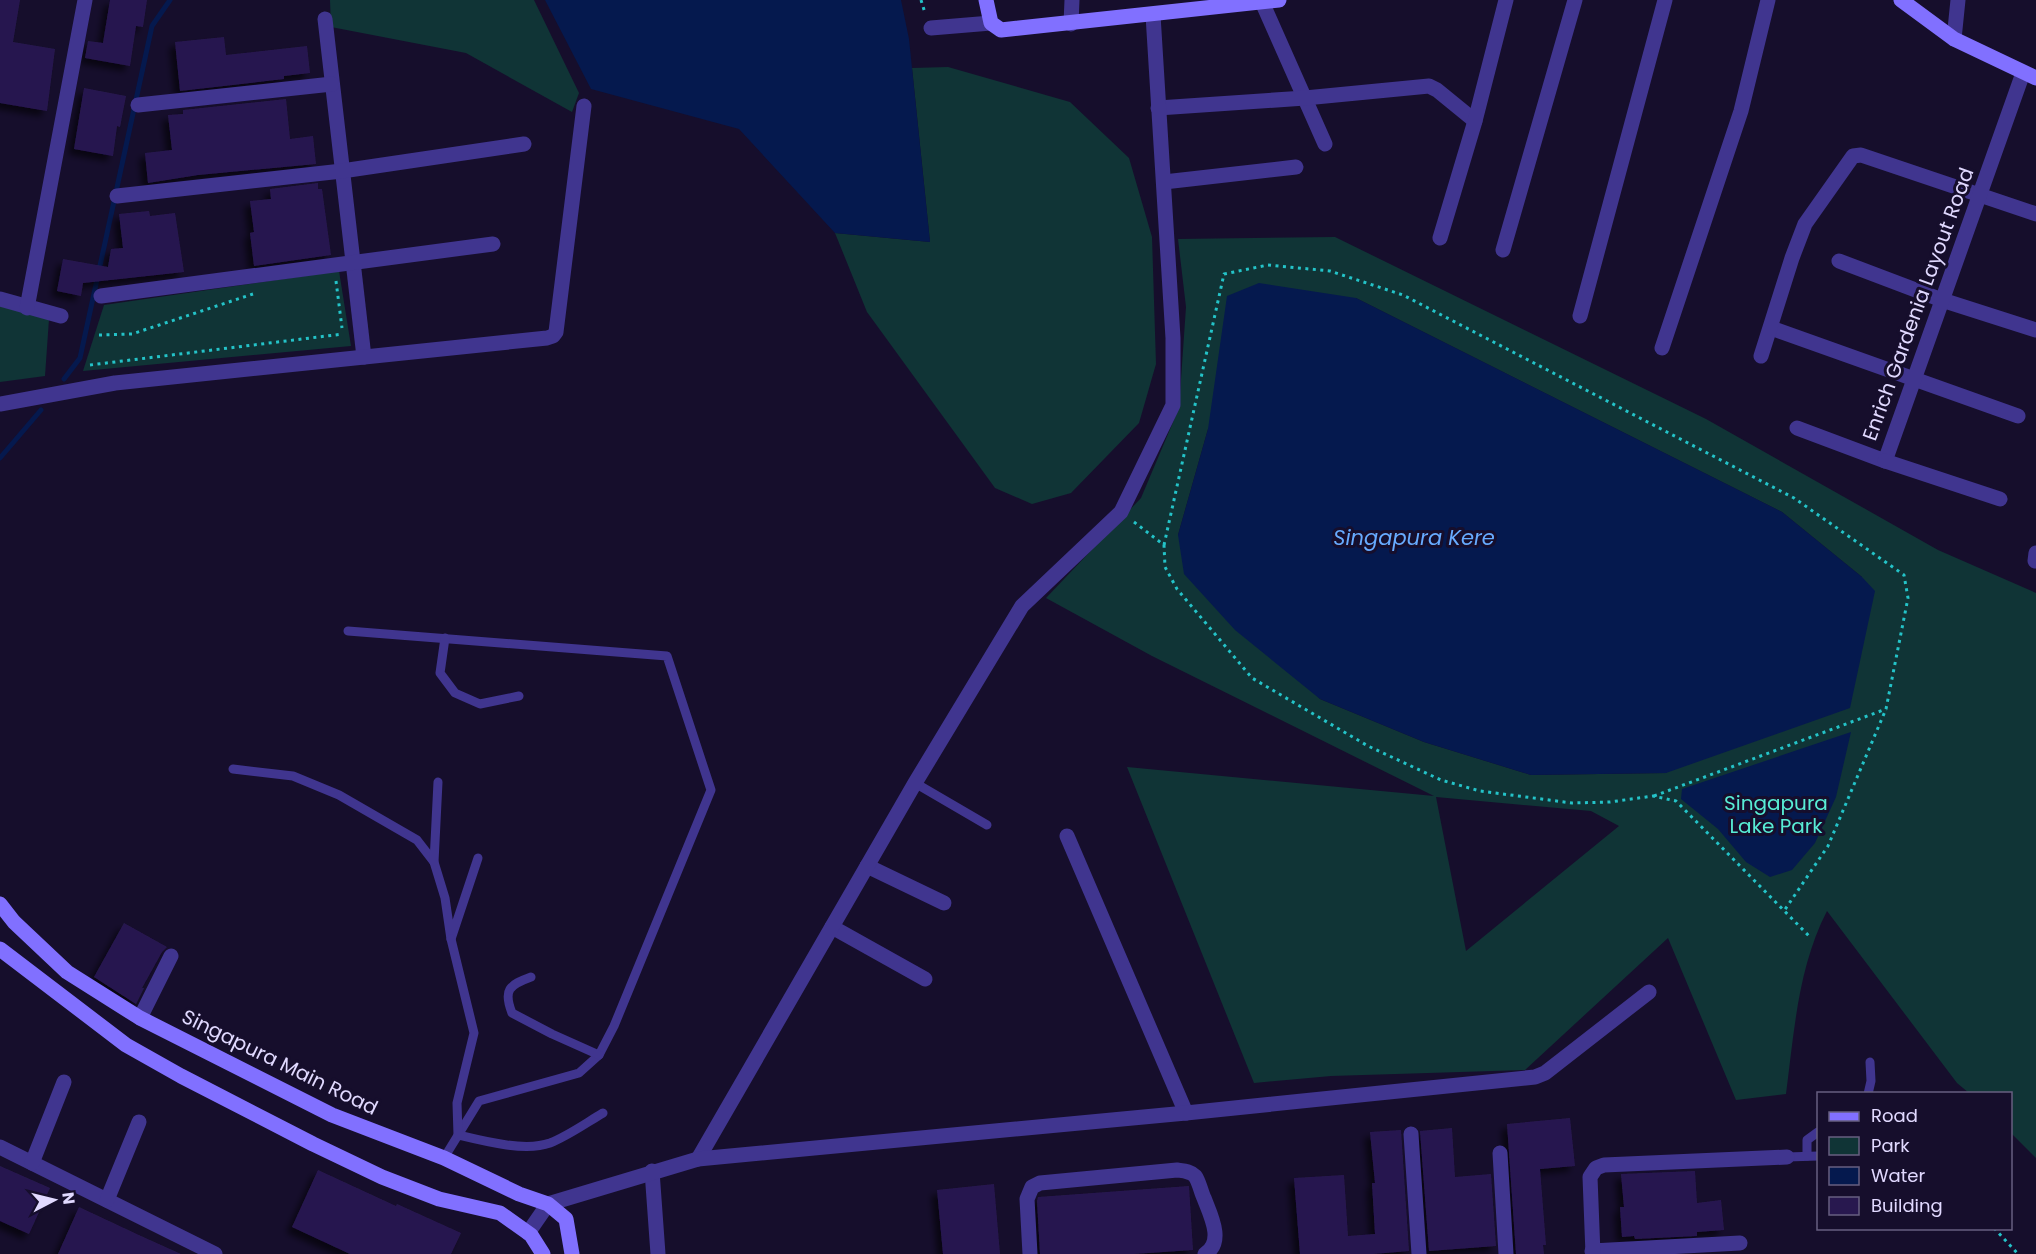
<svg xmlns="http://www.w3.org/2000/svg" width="2036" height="1254" font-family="Poppins,sans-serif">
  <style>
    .green { fill: #103436; fill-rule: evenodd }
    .water { fill: #05194e }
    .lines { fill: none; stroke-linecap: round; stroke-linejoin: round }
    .stream { stroke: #05194e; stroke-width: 5 }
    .building { fill: #28184f; filter: url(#shadow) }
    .path { stroke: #24c3c8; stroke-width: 3; stroke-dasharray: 3 4.5; stroke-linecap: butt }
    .lane { stroke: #40358f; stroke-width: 9 }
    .street { stroke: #40358f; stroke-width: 15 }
    .secondary { stroke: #8170ff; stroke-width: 15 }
    .labels { text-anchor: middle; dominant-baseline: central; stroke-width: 6; stroke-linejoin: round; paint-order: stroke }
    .street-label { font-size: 20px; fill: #e1d9ff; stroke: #160e2c }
    .park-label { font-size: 20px; fill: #58ecd5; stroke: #160e2c }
    .water-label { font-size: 21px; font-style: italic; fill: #67abff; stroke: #160e2c }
  </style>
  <defs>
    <filter id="shadow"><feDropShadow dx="-5.5" dy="5.5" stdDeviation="3" flood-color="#0009"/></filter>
  </defs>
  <rect width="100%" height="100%" fill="#160e2c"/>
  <g class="green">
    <path d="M 330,0 L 534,0 L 579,93 L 572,112 L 466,53 L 331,27 Z"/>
    <path d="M 948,67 L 1070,102 L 1129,158 L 1152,237 L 1156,364 L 1139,423 L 1071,493 L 1032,504 L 995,488 L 867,312 L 835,233 L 930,242 L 912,68 Z"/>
    <path d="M 1335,237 L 1706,419 L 1938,550 L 2036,593 L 2036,1158 L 2011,1133 L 2010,1094 L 1969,1093 L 1957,1083 L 1827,911 C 1798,967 1794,1033 1786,1094 L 1736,1100 L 1668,938 L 1525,1070 L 1331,1076 L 1254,1083 L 1127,767 L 1434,796 L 1152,656 L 1046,598 L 1141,498 L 1179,408 L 1186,307 L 1178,239 ZM 1356,298 L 1782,512 L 1862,577 L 1666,773 L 1531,775 L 1424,742 L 1320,699 L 1178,535 L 1208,429 ZM 1436,797 L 1591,811 L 1619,826 L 1466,951 Z"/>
    <path d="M 339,271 L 351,346 L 83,371 L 104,305 Z"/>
    <path d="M 0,306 L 49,319 L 45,376 L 0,382 Z"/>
  </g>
  <g class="water">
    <path d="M 545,0 L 901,0 L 909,39 L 930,242 L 835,233 L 739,129 L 591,89 Z"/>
    <path d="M 1259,283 L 1356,298 L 1782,512 L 1862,577 L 1875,591 L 1850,708 L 1666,773 L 1531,775 L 1424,742 L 1320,699 L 1235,630 L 1184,574 L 1178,535 L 1208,429 L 1227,296 Z"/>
    <path d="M 1851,732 L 1836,797 L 1815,843 L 1792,870 L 1770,877 L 1746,862 L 1718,829 L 1681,799 L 1682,789 Z"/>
  </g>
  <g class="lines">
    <g class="stream">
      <path d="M 64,379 L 80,358 L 152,26 L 170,0"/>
      <path d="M 0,458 L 41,410"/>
    </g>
  </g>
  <g class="building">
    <path d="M 0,0 L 20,0 L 13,42 L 55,49 L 47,111 L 0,103 Z"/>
    <path d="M 110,0 L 147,0 L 143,27 L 136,26 L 130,66 L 85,58 L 88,41 L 103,43 Z"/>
    <path d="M 224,37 L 226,55 L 307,46 L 310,73 L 284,76 L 284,79 L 180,91 L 175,42 Z"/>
    <path d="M 84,88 L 126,96 L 120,127 L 117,126 L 113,156 L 74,149 Z"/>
    <path d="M 286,99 L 290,139 L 313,136 L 316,164 L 198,175 L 148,183 L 145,153 L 172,150 L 168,115 L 183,114 L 183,110 Z"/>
    <path d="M 318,183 L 318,189 L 322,189 L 331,255 L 254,266 L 250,233 L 254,232 L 250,201 L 271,199 L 270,189 Z"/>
    <path d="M 149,211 L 150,216 L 175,213 L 184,272 L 83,283 L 81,296 L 57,291 L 63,259 L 108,267 L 111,249 L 123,248 L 119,214 Z"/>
    <path d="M 124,923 L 167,947 L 162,952 L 142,988 L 144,988 L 136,1004 L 94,977 Z"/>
    <path d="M 1570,1118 L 1575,1166 L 1540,1169 L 1546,1245 L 1543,1245 L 1544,1254 L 1516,1254 L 1507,1124 Z"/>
    <path d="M 1452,1128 L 1455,1177 L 1491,1174 L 1496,1246 L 1429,1251 L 1420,1131 Z"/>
    <path d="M 1401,1130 L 1409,1251 L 1373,1254 L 1300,1254 L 1294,1178 L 1344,1175 L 1348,1236 L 1375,1234 L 1372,1183 L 1375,1183 L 1370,1132 Z"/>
    <path d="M 0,1166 L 50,1188 L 29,1234 L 0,1221 Z"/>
    <path d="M 318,1170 L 396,1206 L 397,1204 L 461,1233 L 451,1254 L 350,1254 L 292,1227 Z"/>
    <path d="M 1695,1171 L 1697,1203 L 1721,1200 L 1724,1230 L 1697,1232 L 1697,1236 L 1635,1239 L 1634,1236 L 1622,1237 L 1620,1207 L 1624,1207 L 1621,1174 Z"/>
    <path d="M 994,1184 L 1000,1254 L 943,1254 L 937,1190 Z"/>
    <path d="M 1189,1186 L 1193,1250 L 1134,1254 L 1040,1254 L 1037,1201 L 1038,1197 Z"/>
    <path d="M 79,1207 L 141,1236 L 181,1254 L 58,1254 Z"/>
  </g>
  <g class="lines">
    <g class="path">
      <path d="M 921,0 L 925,13"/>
      <path d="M 336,281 L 342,328"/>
      <path d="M 99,335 L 132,334 L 253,294"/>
      <path d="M 90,365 L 343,334"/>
      <path d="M 1134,522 L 1164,545 L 1165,567 L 1177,589 L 1252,678 L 1368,746 L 1441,780 L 1480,791 L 1572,803 L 1610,802 L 1653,796 L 1676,801 L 1810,937"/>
      <path d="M 1164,545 L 1224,274 L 1268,265 L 1330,271 L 1403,295 L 1794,498 L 1904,575 L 1908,598 L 1886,709 L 1828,846 L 1784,911"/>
      <path d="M 1654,796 L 1886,709"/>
      <path d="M 1994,1228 L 2018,1254"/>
    </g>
    <g class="lane">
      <path d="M 348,631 L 667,656 L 711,790 L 614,1026 L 599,1055 L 579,1073 L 479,1101 L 444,1158"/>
      <path d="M 445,638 L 440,673 L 455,693 L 480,704 L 519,696"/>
      <path d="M 233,769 L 293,776 L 339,795 L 417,840 L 434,862"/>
      <path d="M 438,782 L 434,862 L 445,898 L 451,939 L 478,858"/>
      <path d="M 915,783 L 987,825"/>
      <path d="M 451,939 L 474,1033 L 457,1103 L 458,1135 C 483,1141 525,1152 550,1143 C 568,1136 586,1123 603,1113"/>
      <path d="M 531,977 C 509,985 503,990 512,1013 L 552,1034 L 599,1055"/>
      <path d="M 1868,1094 L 1871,1081 L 1870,1062"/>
      <path d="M 1807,1156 L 1807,1140 L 1818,1132"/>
      <path d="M 1787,1157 L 1818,1156"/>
    </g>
    <g class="street">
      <path d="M 1262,2 L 1325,144"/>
      <path d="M 325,19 L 364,357"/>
      <path d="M 1071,24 L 1072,0"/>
      <path d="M 931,28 L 991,23"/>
      <path d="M 1954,39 L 1958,0"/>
      <path d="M 138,105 L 332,84"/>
      <path d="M 1158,108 L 1305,98 L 1429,86 L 1437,90 L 1475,121"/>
      <path d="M 1164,182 L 1296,167"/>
      <path d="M 117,196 L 342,171 L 524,144"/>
      <path d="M 1440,238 L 1475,121 L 1506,0"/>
      <path d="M 1503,250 L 1575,0"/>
      <path d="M 1839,261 L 1942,300 L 2036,330"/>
      <path d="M 101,296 L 493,244"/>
      <path d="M 0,299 L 61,316"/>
      <path d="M 27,308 L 85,0"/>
      <path d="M 1580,316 L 1665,0"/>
      <path d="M 1771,328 L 2018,416"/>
      <path d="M 1662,348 L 1741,111 L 1768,0"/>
      <path d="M 1761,356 L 1792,258 L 1805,224 L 1853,156 L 1861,155 L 2036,214"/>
      <path d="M 0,404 L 115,383 L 547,338 L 553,336 L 556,332 L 584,106"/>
      <path d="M 1797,428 L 1885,461 L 2023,73"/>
      <path d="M 1885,461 L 2000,499"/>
      <path d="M 2035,561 L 2036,553"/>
      <path d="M 1067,836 L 1186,1113"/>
      <path d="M 867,866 L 944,903"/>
      <path d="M 832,927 L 925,979"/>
      <path d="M 140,1018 L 171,956"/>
      <path d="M 1411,1134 L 1419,1254"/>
      <path d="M 0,1147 L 215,1254"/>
      <path d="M 1500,1153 L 1506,1254"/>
      <path d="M 698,1159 L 915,783 L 1022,606 L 1121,512 L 1173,405 L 1173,338 L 1153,15"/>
      <path d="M 32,1163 L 64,1082"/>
      <path d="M 652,1171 L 658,1254"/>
      <path d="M 107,1200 L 139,1122"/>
      <path d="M 528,1233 L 548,1204 L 698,1159 L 1186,1113 L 1535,1077 L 1545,1073 L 1649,992"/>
      <path d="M 1592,1251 L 1740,1243"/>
      <path d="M 1030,1254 L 1027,1199 L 1032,1187 L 1040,1183 L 1177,1170 C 1184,1171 1190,1171 1195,1176 C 1199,1181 1201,1192 1204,1198 C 1210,1214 1225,1242 1205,1254"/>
      <path d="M 1593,1254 L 1590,1177 L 1596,1168 L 1604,1165 L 1787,1157"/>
    </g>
    <g class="secondary">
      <path d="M 986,0 L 991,23 L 1001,30 L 1279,0"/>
      <path d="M 1901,0 L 1954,39 L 2036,78"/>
      <path d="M 0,904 L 14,922 L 67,972 L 140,1018 L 332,1115 L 444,1158 L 519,1194 L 548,1204 L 566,1219 L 572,1254"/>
      <path d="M 0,949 L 126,1045 L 181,1076 L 313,1144 L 382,1177 L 439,1199 L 500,1213 L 531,1235 L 543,1254"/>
    </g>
  </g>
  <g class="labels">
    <g class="street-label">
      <text transform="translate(1918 304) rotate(-70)">Enrich Gardenia Layout Road</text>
      <text transform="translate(280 1062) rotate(26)">Singapura Main Road</text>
    </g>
    <g class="park-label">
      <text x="1776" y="803">Singapura<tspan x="1776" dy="23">Lake Park</tspan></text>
    </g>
    <g class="water-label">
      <text x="1414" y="537">Singapura Kere</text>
    </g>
  </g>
  <rect x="1817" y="1092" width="195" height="138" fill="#160e2c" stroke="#675f80" stroke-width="1.5"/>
  <rect x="1829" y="1112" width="30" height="9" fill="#8170ff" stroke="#675f80" stroke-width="1.5"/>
  <text x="1871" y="1122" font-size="18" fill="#e1d9ff">Road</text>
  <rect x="1829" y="1137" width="30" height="18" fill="#103436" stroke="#675f80" stroke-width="1.5"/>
  <text x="1871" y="1152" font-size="18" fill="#e1d9ff">Park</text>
  <rect x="1829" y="1167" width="30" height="18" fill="#05194e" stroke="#675f80" stroke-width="1.5"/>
  <text x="1871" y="1182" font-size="18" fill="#e1d9ff">Water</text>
  <rect x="1829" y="1197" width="30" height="18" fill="#28184f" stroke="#675f80" stroke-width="1.5"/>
  <text x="1871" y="1212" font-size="18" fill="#e1d9ff">Building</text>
  <g transform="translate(54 1200) rotate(83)" stroke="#160e2c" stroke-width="4.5" paint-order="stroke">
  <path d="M0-4.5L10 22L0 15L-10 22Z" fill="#e1d9ff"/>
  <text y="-9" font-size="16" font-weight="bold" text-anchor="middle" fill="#e1d9ff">N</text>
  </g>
</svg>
